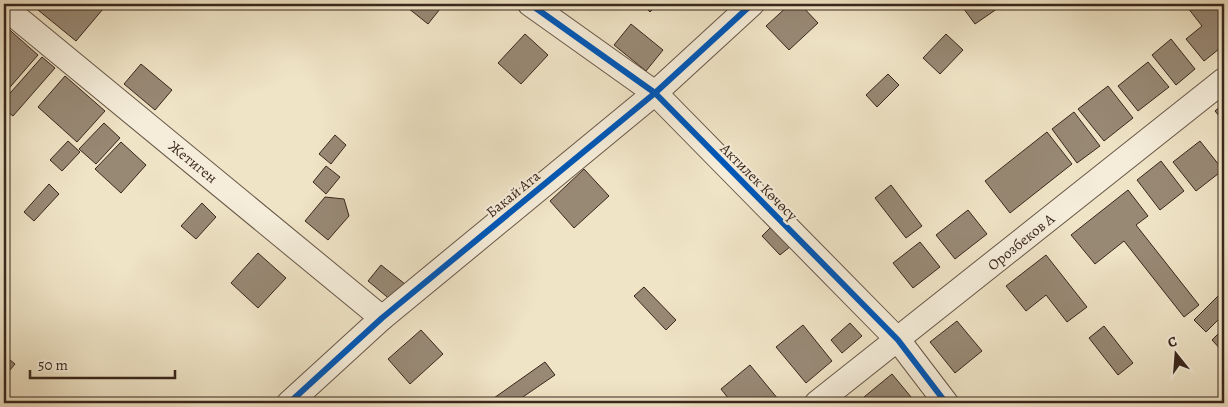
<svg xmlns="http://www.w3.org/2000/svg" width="1228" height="407" font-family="Alegreya,serif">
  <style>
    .building { fill: #988975; stroke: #3a271d }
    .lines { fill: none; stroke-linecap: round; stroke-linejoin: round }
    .minor-casing { stroke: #675647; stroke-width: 26 }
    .minor { stroke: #f5edda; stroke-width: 24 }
    .cycleway-casing { stroke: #f5edda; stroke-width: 9 }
    .cycleway { stroke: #0057b8; stroke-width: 6 }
    .labels { text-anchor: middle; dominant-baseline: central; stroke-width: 4.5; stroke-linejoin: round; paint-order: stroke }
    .street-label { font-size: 15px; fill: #3a271d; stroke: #f5edda }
  </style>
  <rect width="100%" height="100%" fill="#efe4c6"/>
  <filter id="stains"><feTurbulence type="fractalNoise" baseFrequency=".004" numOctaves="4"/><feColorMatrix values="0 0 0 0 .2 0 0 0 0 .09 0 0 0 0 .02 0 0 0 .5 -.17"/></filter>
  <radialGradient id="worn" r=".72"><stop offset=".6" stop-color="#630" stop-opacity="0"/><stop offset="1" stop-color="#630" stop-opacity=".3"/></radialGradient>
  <g class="building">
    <path d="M 43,4 L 96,4 L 103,9 L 76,41 L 38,10 Z"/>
    <path d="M 403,4 L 444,4 L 428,24 Z"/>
    <path d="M 642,4 L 658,4 L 650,12 Z"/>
    <path d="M 790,4 L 800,4 L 818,23 L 789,50 L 766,26 Z"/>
    <path d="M 962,4 L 1004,4 L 975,24 L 961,5 Z"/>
    <path d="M 1194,4 L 1224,4 L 1224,45 L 1204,61 L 1186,39 L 1202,26 L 1188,8 Z"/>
    <path d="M 631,24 L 663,50 L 646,71 L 614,45 Z"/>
    <path d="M 4,25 L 38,55 L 4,94 Z"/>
    <path d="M 525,34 L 548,55 L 521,84 L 498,63 Z"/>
    <path d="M 946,34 L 963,50 L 940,74 L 923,58 Z"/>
    <path d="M 1171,39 L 1195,69 L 1176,85 L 1152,55 Z"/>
    <path d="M 42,57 L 55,68 L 13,116 L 4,109 L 4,100 Z"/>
    <path d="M 1148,62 L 1169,87 L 1138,111 L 1118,86 Z"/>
    <path d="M 141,64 L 172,90 L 155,110 L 124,84 Z"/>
    <path d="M 888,74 L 899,85 L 877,107 L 866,95 Z"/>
    <path d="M 65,76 L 105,111 L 77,142 L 38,107 Z"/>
    <path d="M 1108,86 L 1133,118 L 1104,141 L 1078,109 Z"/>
    <path d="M 1224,103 L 1224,122 L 1215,111 Z"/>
    <path d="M 1074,112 L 1100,146 L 1077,163 L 1052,129 Z"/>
    <path d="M 104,123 L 120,138 L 96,164 L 79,149 Z"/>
    <path d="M 1047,132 L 1072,164 L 1010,213 L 985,181 Z"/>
    <path d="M 335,135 L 346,145 L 331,164 L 319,154 Z"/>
    <path d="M 68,141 L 80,152 L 62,171 L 50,160 Z"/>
    <path d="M 1200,141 L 1223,170 L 1196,191 L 1173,162 Z"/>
    <path d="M 121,142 L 146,165 L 121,193 L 95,169 Z"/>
    <path d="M 1161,161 L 1184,191 L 1160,210 L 1137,180 Z"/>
    <path d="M 326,166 L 340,177 L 326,194 L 313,182 Z"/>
    <path d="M 584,169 L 609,196 L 574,228 L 550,201 Z"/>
    <path d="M 49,184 L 59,194 L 34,221 L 24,212 Z"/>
    <path d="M 891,185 L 922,226 L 906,238 L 875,198 Z"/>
    <path d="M 1128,190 L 1148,216 L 1136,225 L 1199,305 L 1184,317 L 1124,241 L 1095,264 L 1071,235 Z"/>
    <path d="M 325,197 L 344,199 L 349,216 L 328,240 L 305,221 Z"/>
    <path d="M 202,203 L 216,217 L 196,239 L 181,226 Z"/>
    <path d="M 968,210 L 987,234 L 955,259 L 936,235 Z"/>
    <path d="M 772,226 L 791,246 L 780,255 L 762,236 Z"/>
    <path d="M 920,242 L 940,267 L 913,288 L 893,263 Z"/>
    <path d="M 258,253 L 286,278 L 258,308 L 231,283 Z"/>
    <path d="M 1046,255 L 1087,307 L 1067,322 L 1046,295 L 1026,311 L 1006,286 Z"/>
    <path d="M 381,265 L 405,284 L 392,301 L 368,281 Z"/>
    <path d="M 644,287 L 676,320 L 666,330 L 634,296 Z"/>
    <path d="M 1224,290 L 1224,314 L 1206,332 L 1194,320 Z"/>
    <path d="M 957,321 L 982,351 L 955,373 L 930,342 Z"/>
    <path d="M 850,323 L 862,336 L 842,353 L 831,340 Z"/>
    <path d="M 803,325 L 832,361 L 806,383 L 776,347 Z"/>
    <path d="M 1104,326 L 1133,363 L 1118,375 L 1089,338 Z"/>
    <path d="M 1224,328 L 1224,353 L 1212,340 Z"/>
    <path d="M 421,330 L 443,354 L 410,384 L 388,359 Z"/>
    <path d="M 4,355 L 15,364 L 4,377 Z"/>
    <path d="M 545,362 L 555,375 L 514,403 L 497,403 L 494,398 Z"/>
    <path d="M 750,365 L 778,399 L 773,403 L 732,403 L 721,389 Z"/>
    <path d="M 892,374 L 916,403 L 869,403 L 864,397 Z"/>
  </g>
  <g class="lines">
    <g class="minor-casing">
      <g id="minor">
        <path d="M 530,4 L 655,93 L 898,340 L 946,403"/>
        <path d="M 4,7 L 382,318"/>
        <path d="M 289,403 L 382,318 L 655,93 L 752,4"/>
        <path d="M 817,403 L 1224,80"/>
      </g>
    </g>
    <use href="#minor" class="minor"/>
    <g class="cycleway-casing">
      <g id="cycleway">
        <path d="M 530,4 L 655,93 L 898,340 L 946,403"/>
        <path d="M 289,403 L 382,318 L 655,93 L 752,4"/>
      </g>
    </g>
    <use href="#cycleway" class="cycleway"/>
  </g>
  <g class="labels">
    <g class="street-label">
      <text transform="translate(193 162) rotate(39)">Жетиген</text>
      <text transform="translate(759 182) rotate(45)">Актилек Көчөсү</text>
      <text transform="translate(513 194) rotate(-39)">Бакай Ата</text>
      <text transform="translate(1021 242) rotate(-39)">Орозбеков А</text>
    </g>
  </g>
  <rect width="1228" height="407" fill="none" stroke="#efe4c6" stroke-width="20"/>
  <rect x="5" y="5" width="1218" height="397" fill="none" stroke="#3a271d" stroke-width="2.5"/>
  <rect x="10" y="10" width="1208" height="387" fill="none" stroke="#3a271d"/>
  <g transform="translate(1176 354) rotate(343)" stroke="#f5edda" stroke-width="4" paint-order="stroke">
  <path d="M0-4L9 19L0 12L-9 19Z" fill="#3a271d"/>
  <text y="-8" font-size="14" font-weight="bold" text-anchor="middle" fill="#3a271d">С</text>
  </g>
  <path d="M30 370v8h145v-8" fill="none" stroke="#3a271d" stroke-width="2.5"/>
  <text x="38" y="370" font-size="15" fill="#3a271d" stroke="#f5edda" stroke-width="4" paint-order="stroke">50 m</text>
  <rect width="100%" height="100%" filter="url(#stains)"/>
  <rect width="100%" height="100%" fill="url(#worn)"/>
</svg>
